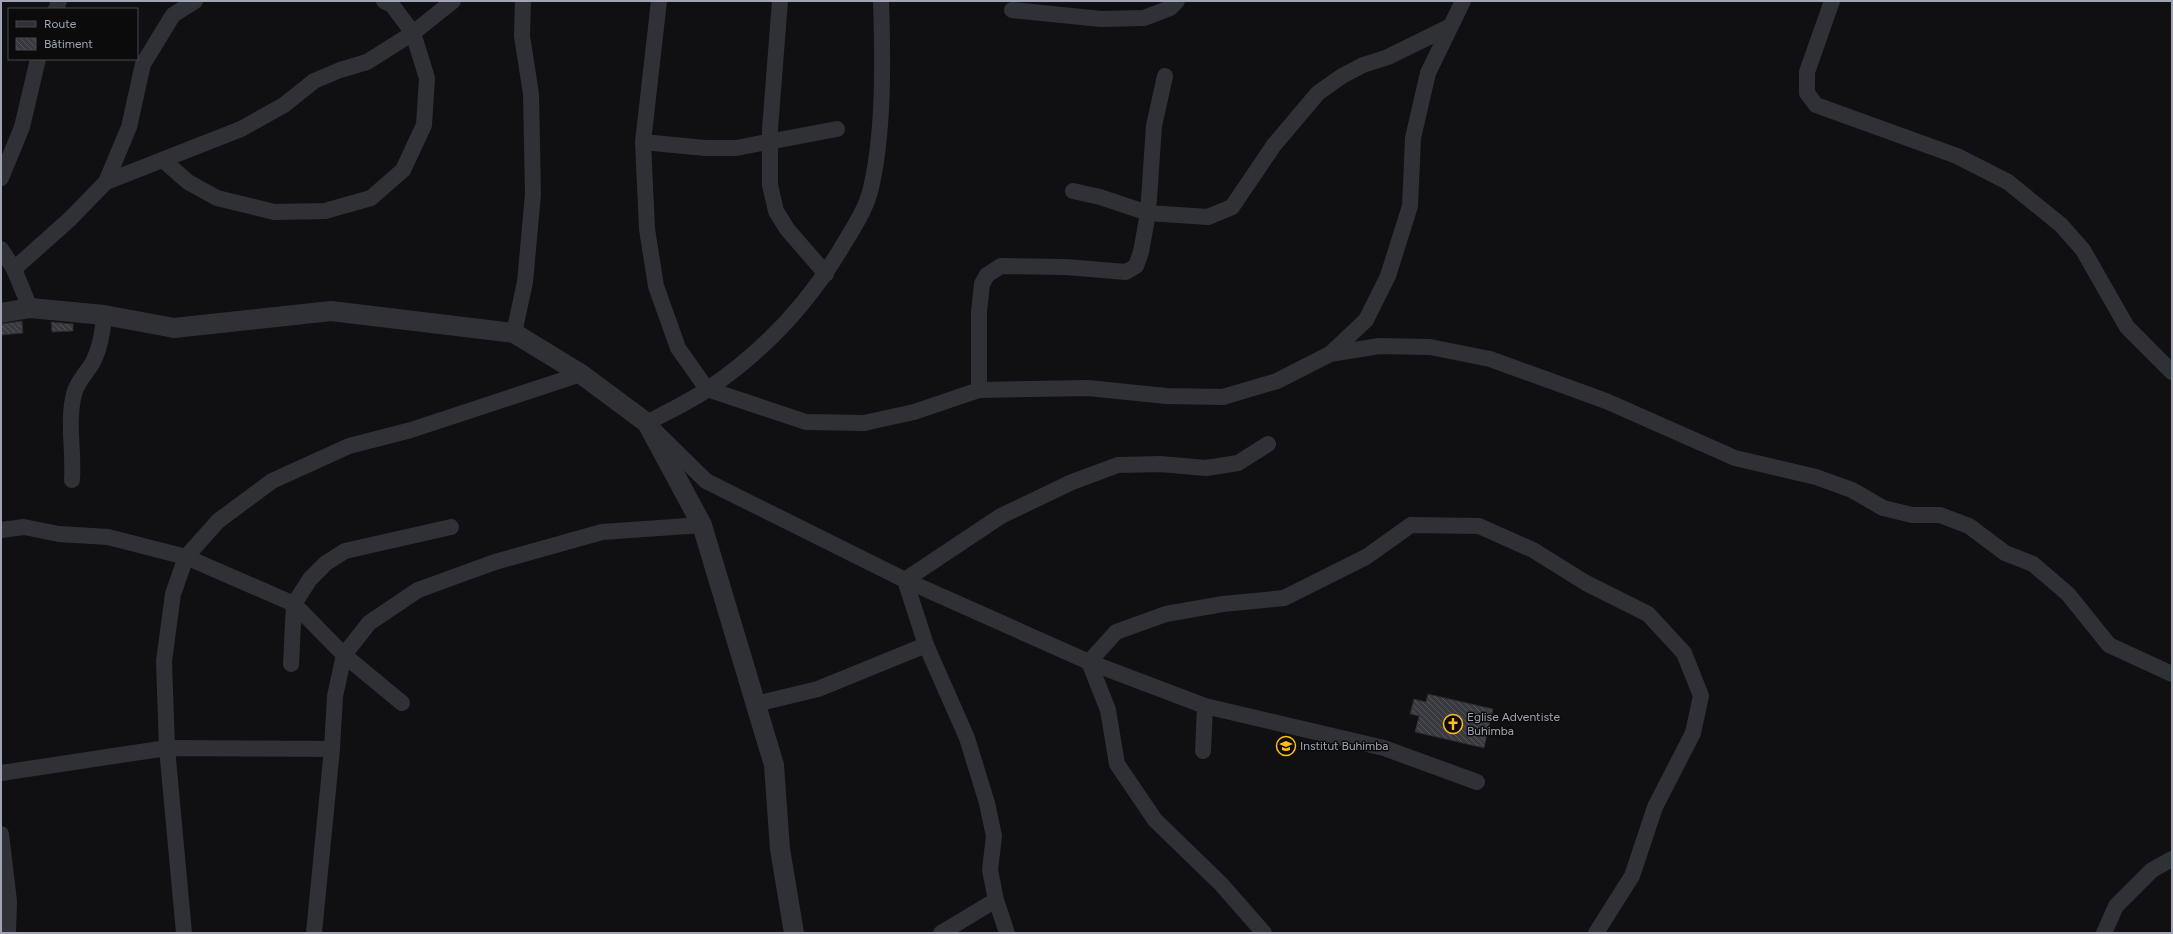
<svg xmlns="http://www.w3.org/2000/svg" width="2173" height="934" font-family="Figtree,sans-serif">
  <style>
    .building { fill: url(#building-back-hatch); stroke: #2a2a2e }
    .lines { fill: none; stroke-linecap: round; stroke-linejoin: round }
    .minor { stroke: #303137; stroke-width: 16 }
    .tertiary { stroke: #303137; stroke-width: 20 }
    .labels { text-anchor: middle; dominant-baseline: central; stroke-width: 3; stroke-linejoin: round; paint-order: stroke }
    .poi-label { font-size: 12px; fill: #9fa5b4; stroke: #0b0b0c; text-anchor: start }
  </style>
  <defs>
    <pattern id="building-back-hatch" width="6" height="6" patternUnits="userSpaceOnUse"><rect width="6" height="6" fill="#393a40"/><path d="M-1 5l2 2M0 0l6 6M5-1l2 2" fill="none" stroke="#525459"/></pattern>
  </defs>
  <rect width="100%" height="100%" fill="#101012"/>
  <g class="building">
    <path d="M 22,321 L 23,333 L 1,335 L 1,324 Z"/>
    <path d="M 51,322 L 73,324 L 73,331 L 52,332 Z"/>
    <path d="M 1428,694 L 1493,709 L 1484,748 L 1415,732 L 1419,716 L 1410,714 L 1414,699 L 1426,702 Z"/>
  </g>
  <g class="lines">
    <g class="minor">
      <path d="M 659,1 L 643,142 L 647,229 L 656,286 L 678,348 L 707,389 L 806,422 L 864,423 L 914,412 L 979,390 L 1088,388 L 1166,396 L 1223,397 L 1277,381 L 1330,354 L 1366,320 L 1388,276 L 1410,206 L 1413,138 L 1428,73 L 1463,1"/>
      <path d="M 780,1 L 770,129 L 770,185 L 776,211 L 787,229 L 826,274"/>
      <path d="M 881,1 C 883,59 884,132 871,188 C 866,210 853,228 842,247 C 808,304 763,352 708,389 C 689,402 667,412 647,423 L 706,481 L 905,580 L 1089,662 L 1205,706 L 1384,748 L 1477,782"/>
      <path d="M 1832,1 L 1807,72 L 1807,93 L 1816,105 L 1957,156 L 2008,182 L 2061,225 L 2083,250 L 2127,327 L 2172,372"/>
      <path d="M 56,9 L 59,1"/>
      <path d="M 1012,10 L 1101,19 L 1144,18 L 1170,8 L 1177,1"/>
      <path d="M 643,142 L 705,148 L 736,148 L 837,129"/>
      <path d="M 163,160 L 188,182 L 217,198 L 274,212 L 325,211 L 371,198 L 403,170 L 424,125 L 427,78 L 413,33 L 392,5 L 384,1"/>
      <path d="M 1,178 L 22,127 L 38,59"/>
      <path d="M 106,182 L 129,127 L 143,64 L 173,15 L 195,1"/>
      <path d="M 1073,191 L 1100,197 L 1148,213 L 1208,217 L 1232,207 L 1274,145 L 1318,93 L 1342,76 L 1363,65 L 1388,57 L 1451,26"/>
      <path d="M 1,249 L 14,269 L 30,308"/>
      <path d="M 14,269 L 70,219 L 106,182 L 241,129 L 284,105 L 314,81 L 340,70 L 367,62 L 413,33 L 453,1"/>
      <path d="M 514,333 L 525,282 L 533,194 L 531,94 L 522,36 L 523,1"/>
      <path d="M 1330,354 L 1379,346 L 1430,347 L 1490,359 L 1606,401 L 1735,458 L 1816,477 L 1852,490 L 1883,508 L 1912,515 L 1940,515 L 1969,526 L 2005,553 L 2033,564 L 2068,594 L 2109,645 L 2172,674"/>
      <path d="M 979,390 L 979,312 L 982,284 L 987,275 L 1001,266 L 1066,267 L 1126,272 L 1136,266 L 1141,252 L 1148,213 L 1154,126 L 1165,76"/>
      <path d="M 72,480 C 74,451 67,422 74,394 C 77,381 88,372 94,360 C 101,345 103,331 104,315"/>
      <path d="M 1,530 L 24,527 L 59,534 L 108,537 L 186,557 L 294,604 L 344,655 L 402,703"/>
      <path d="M 291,664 L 294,604 L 310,579 L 326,563 L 345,551 L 451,527"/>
      <path d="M 756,704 L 818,689 L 926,645"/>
      <path d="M 1203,751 L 1205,706"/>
      <path d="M 1,773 L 167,748 L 332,749"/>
      <path d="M 1,834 L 9,901 L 8,933"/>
      <path d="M 184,933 L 167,748 L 164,661 L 173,594 L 186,557 L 218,521 L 272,481 L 349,446 L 411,430 L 581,374"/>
      <path d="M 314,933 L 332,749 L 335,696 L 344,655 L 369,623 L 418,590 L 495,562 L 602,532 L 702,525"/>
      <path d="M 941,933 L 996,900"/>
      <path d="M 1007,933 L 996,900 L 990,870 L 994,836 L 987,803 L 967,738 L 926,645 L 905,580 L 1001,516 L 1072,482 L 1118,465 L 1160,464 L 1206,468 L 1238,463 L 1268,444"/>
      <path d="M 1264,933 L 1221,884 L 1155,820 L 1117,764 L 1108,710 L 1089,662 L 1116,632 L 1166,614 L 1223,604 L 1284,598 L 1366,557 L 1411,525 L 1479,526 L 1533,550 L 1586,583 L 1648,614 L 1684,653 L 1701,696 L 1693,733 L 1655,807 L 1632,876 L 1596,933"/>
      <path d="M 2104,933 L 2116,906 L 2152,870 L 2172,859"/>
    </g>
    <path class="tertiary" d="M 1,313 L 30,308 L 104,315 L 174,328 L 331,311 L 514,333 L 581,374 L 647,423 L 702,525 L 774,765 L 780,849 L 794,933"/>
  </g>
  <defs>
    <g id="church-ring" transform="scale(1)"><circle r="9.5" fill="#0b0b0c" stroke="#ffbd1a" stroke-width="1.5"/><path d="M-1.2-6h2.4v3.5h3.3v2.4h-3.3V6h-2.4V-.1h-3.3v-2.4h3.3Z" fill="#ffbd1a"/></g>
    <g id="school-ring" transform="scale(1)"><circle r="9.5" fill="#0b0b0c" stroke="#ffbd1a" stroke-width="1.5"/><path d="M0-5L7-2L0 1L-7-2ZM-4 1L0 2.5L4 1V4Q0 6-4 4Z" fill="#ffbd1a"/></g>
  </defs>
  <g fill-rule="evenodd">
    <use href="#church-ring" x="1453" y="724"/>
    <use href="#school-ring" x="1286" y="746"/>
  </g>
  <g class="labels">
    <g class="poi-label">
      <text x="1467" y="717">Eglise Adventiste<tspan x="1467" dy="14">Buhimba</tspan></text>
      <text x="1300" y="746">Institut Buhimba</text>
    </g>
  </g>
  <rect width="2173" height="934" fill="none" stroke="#9fa5b4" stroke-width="4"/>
  <rect x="8" y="8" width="130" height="52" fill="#0b0b0c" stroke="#46494f"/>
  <rect x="16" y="21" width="20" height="6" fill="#303137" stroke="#46494f"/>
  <text x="44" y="28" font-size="12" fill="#9fa5b4">Route</text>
  <rect x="16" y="38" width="20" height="12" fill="url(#building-back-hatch)" stroke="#46494f"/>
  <text x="44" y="48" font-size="12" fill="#9fa5b4">Bâtiment</text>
</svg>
